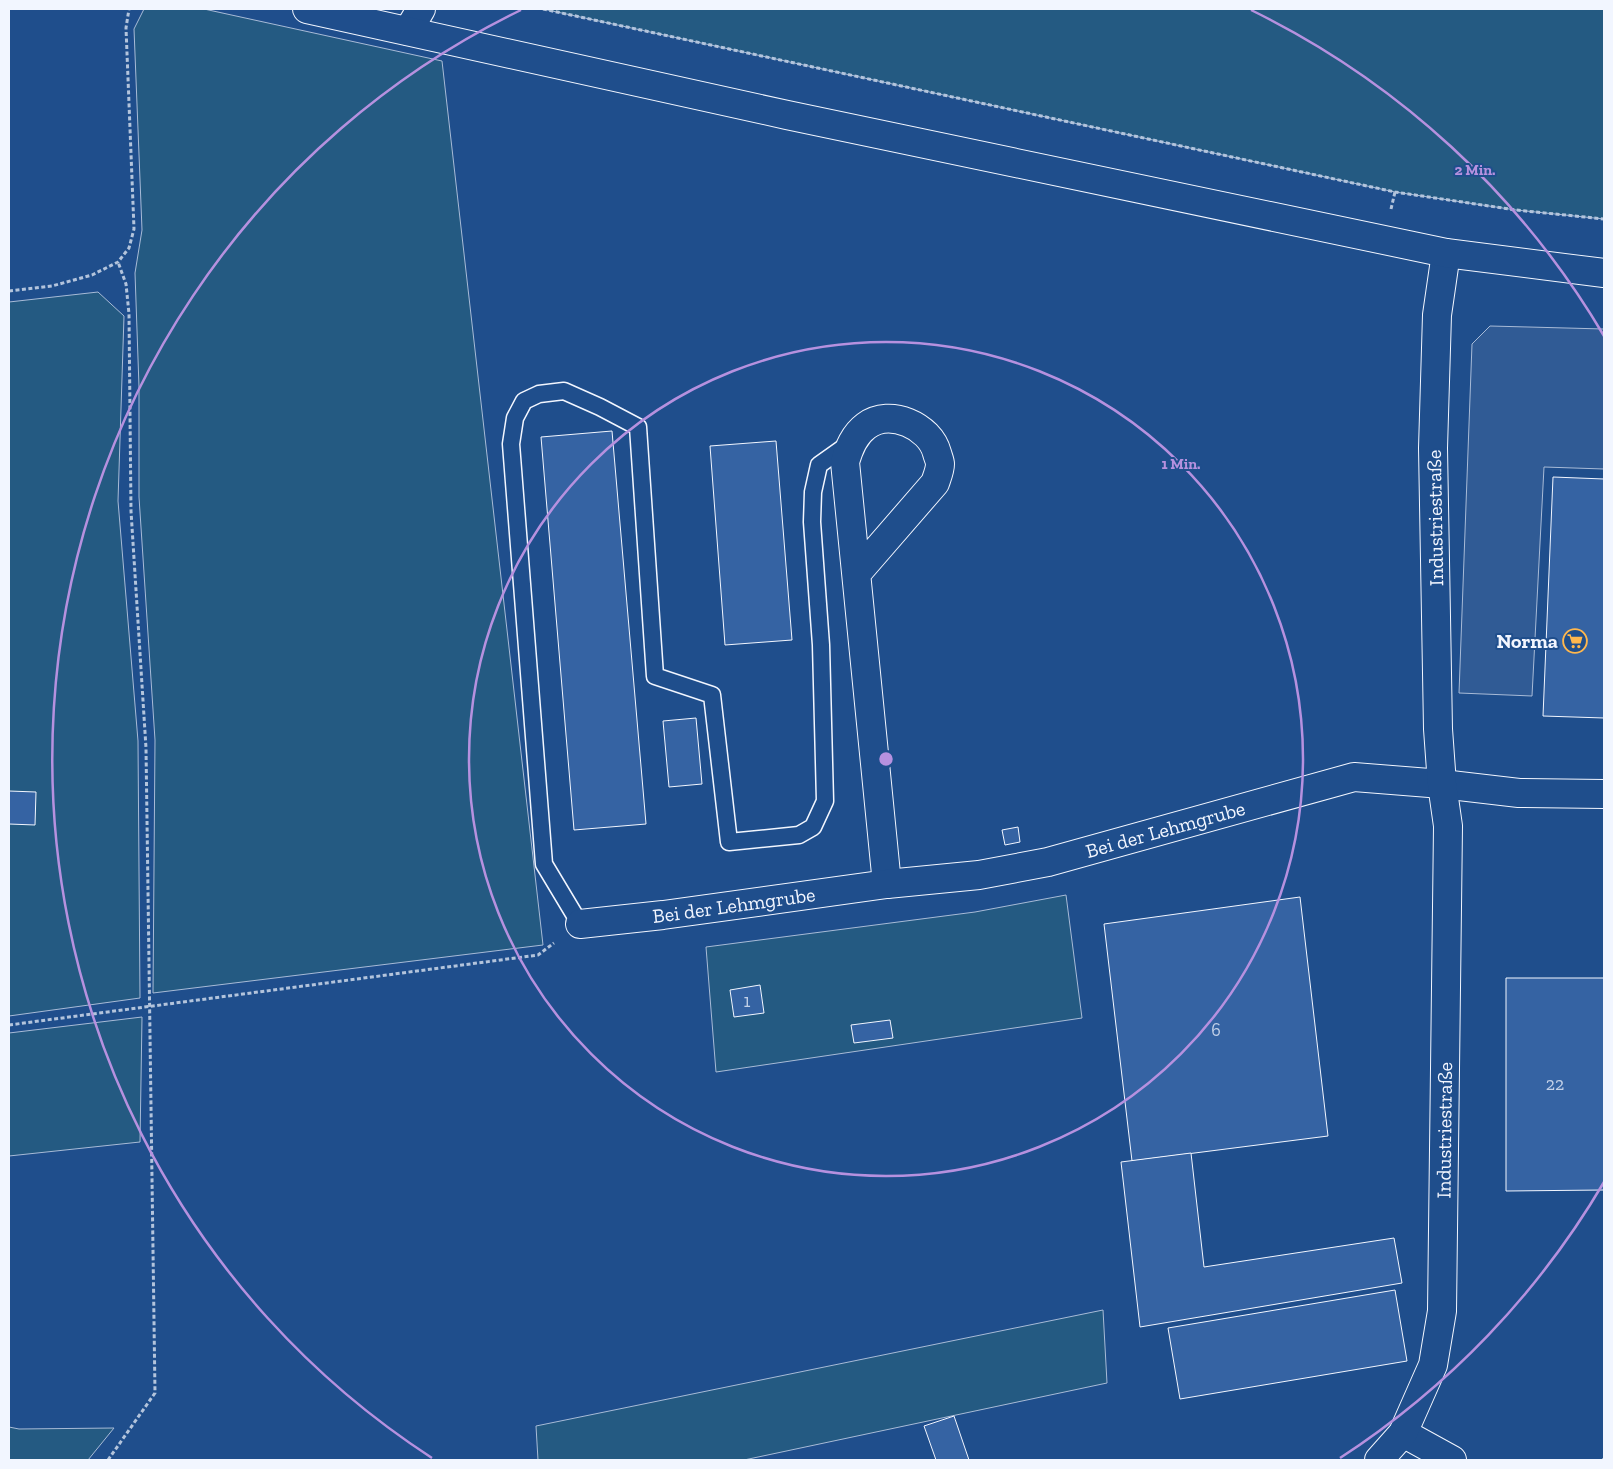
<svg xmlns="http://www.w3.org/2000/svg" width="1613" height="1469" font-family="'Zilla Slab',serif">
  <style>
    .green { fill: #245a82; stroke: #a8bbd7 }
    .parking { fill: #305b95; stroke: #a8bbd7 }
    .building { fill: #3563a3; stroke: #f2f6ff }
    .lines { fill: none; stroke-linecap: round; stroke-linejoin: round }
    .service-casing { stroke: #f2f6ff; stroke-width: 19 }
    .minor-casing { stroke: #f2f6ff; stroke-width: 30 }
    .tertiary-casing { stroke: #f2f6ff; stroke-width: 30 }
    .path { stroke: #b3c4dc; stroke-width: 3; stroke-dasharray: 4 2.5; stroke-linecap: butt }
    .service { stroke: #1f4e8c; stroke-width: 16 }
    .minor { stroke: #1f4e8c; stroke-width: 28 }
    .tertiary { stroke: #1f4e8c; stroke-width: 28 }
    .fence { stroke: #f2f6ff; stroke-width: 1; stroke-dasharray: 6 2.5; stroke-linecap: butt }
    .ring { fill: none; stroke: #b691df; stroke-width: 2.5 }
    .labels { text-anchor: middle; dominant-baseline: central; stroke-width: 4; stroke-linejoin: round; paint-order: stroke }
    .number-label { font-size: 18px; fill: #c3d1e8 }
    .street-label { font-size: 20px; fill: #f2f6ff; stroke: #1f4e8c }
    .poi-label { font-size: 20px; font-weight: bold; fill: #f2f6ff; stroke: #1f4e8c; text-anchor: end }
    .centre { fill: #b691df; stroke: #1f4e8c; stroke-width: 2.5 }
    .ring-label { font-size: 15px; text-anchor: middle; font-weight: bold; fill: #b691df; stroke: #1f4e8c; stroke-width: 4; stroke-linejoin: round; paint-order: stroke }
  </style>
  <rect width="100%" height="100%" fill="#1f4e8c"/>
  <g class="green">
    <path d="M 144,9 L 204,9 L 442,61 L 543,945 L 153,993 L 155,740 L 139,497 L 139,387 L 135,273 L 142,230 L 134,29 Z"/>
    <path d="M 543,9 L 1604,9 L 1604,219 L 1516,210 L 1395,192 Z"/>
    <path d="M 98,292 L 124,316 L 118,501 L 138,741 L 140,998 L 9,1016 L 9,302 Z"/>
    <path d="M 1066,895 L 1082,1018 L 716,1072 L 706,947 L 975,912 Z"/>
    <path d="M 142,1017 L 140,1142 L 9,1156 L 9,1033 Z"/>
    <path d="M 1103,1310 L 1107,1383 L 744,1460 L 538,1460 L 536,1426 Z"/>
    <path d="M 9,1427 L 19,1429 L 114,1428 L 88,1460 L 9,1460 Z"/>
  </g>
  <path class="parking" d="M 1490,326 L 1604,329 L 1604,469 L 1544,467 L 1532,696 L 1459,693 L 1472,344 Z"/>
  <g class="building">
    <path d="M 612,431 L 646,824 L 574,830 L 541,437 Z"/>
    <path d="M 776,441 L 792,640 L 725,645 L 710,446 Z"/>
    <path d="M 1553,477 L 1604,479 L 1604,718 L 1543,716 Z"/>
    <path d="M 696,718 L 702,784 L 669,787 L 663,721 Z"/>
    <path d="M 9,791 L 36,792 L 35,825 L 9,824 Z"/>
    <path d="M 1018,827 L 1020,842 L 1005,845 L 1002,830 Z"/>
    <path d="M 1300,897 L 1328,1136 L 1132,1161 L 1104,924 Z"/>
    <path d="M 1506,978 L 1604,978 L 1604,1190 L 1506,1191 Z"/>
    <path d="M 760,985 L 764,1013 L 734,1017 L 730,990 Z"/>
    <path d="M 890,1020 L 893,1038 L 854,1043 L 851,1025 Z"/>
    <path d="M 1191,1153 L 1204,1267 L 1394,1238 L 1402,1283 L 1140,1327 L 1121,1162 Z"/>
    <path d="M 1395,1290 L 1407,1361 L 1180,1399 L 1168,1328 Z"/>
    <path d="M 954,1416 L 969,1460 L 936,1460 L 924,1426 Z"/>
  </g>
  <g class="lines">
    <g class="service-casing">
      <path id="service" d="M 580,924 L 544,864 L 511,444 L 515,418 L 524,401 L 539,394 L 564,391 L 600,407 L 638,427 L 655,676 L 712,695 L 729,842 L 799,835 L 813,827 L 825,801 L 821,645 L 812,522 L 813,492 L 819,465 L 850,443"/>
    </g>
    <g class="minor-casing">
      <g id="minor">
        <path d="M 408,31 L 421,9"/>
        <path d="M 857,573 L 935,483 C 937,477 940,470 940,464 C 940,461 938,457 937,453 C 930,426 890,408 866,426 C 854,435 849,448 845,462 L 887,884"/>
        <path id="s1" d="M 580,924 L 663,915 L 887,884 L 979,875 L 1048,862 L 1354,777 L 1442,784 L 1519,793 L 1604,794"/>
        <path d="M 1403,1433 L 1452,1460"/>
        <path id="s2" d="M 1379,1460 L 1403,1433 L 1433,1365 L 1442,1311 L 1448,826 L 1442,784 L 1438,729 L 1433,448 L 1437,315 L 1446,253"/>
      </g>
    </g>
    <g class="tertiary-casing">
      <path id="tertiary" d="M 307,9 L 787,115 L 1446,253 L 1604,273"/>
    </g>
    <g class="path">
      <path d="M 543,9 L 1395,192 L 1516,210 L 1604,219"/>
      <path d="M 1391,209 L 1395,192"/>
      <path d="M 9,291 L 52,286 L 92,275 L 118,262 L 129,248 L 134,229 L 126,28 L 129,9"/>
      <path d="M 9,1025 L 538,955 L 554,943"/>
      <path d="M 108,1460 L 155,1393 L 146,748 L 131,511 L 129,314 L 126,284 L 118,262"/>
    </g>
    <use href="#service" class="service"/>
    <use href="#minor" class="minor"/>
    <use href="#tertiary" class="tertiary"/>
    <path class="fence" d="M 1602,1460 L 1604,1457"/>
  </g>
  <g class="ring">
    <circle cx="886" cy="759" r="417"/>
    <path d="M1604 1182A833 833 0 0 1 1340 1458M432 1458A833 833 0 0 1 521 10M1251 10A833 833 0 0 1 1604 336"/>
  </g>
  <defs>
    <g id="supermarket-ring" transform="scale(1.25)"><circle r="9.5" fill="#1f4e8c" stroke="#ffb74d" stroke-width="1.5"/><path d="M-6-5.5h2.5l.6 2H6L4.5 2H-2.5L-4.4-4H-6ZM-1.5 3.2a1.3 1.3 0 1 0 .1 0ZM3 3.2a1.3 1.3 0 1 0 .1 0Z" fill="#ffb74d"/></g>
  </defs>
  <g fill-rule="evenodd">
    <use href="#supermarket-ring" x="1575" y="641"/>
  </g>
  <g class="labels">
    <g class="number-label">
      <text x="747" y="1001">1</text>
      <text x="1216" y="1030">6</text>
      <text x="1555" y="1084">22</text>
    </g>
    <g class="street-label">
      <text transform="translate(1435 518) rotate(-91)">Industriestraße</text>
      <text stroke="none"><textPath href="#s1" startOffset="594">Bei der Lehmgrube</textPath></text>
      <text stroke="none"><textPath href="#s1" startOffset="155">Bei der Lehmgrube</textPath></text>
      <text stroke="none"><textPath href="#s2" startOffset="346">Industriestraße</textPath></text>
    </g>
    <g class="poi-label">
      <text x="1558" y="641">Norma</text>
    </g>
  </g>
  <circle cx="886" cy="759" r="8" class="centre"/>
  <g class="ring-label">
    <text x="1475" y="175">2 Min.</text>
    <text x="1181" y="469">1 Min.</text>
  </g>
  <rect width="1613" height="1469" fill="none" stroke="#f2f6ff" stroke-width="20"/>
</svg>
